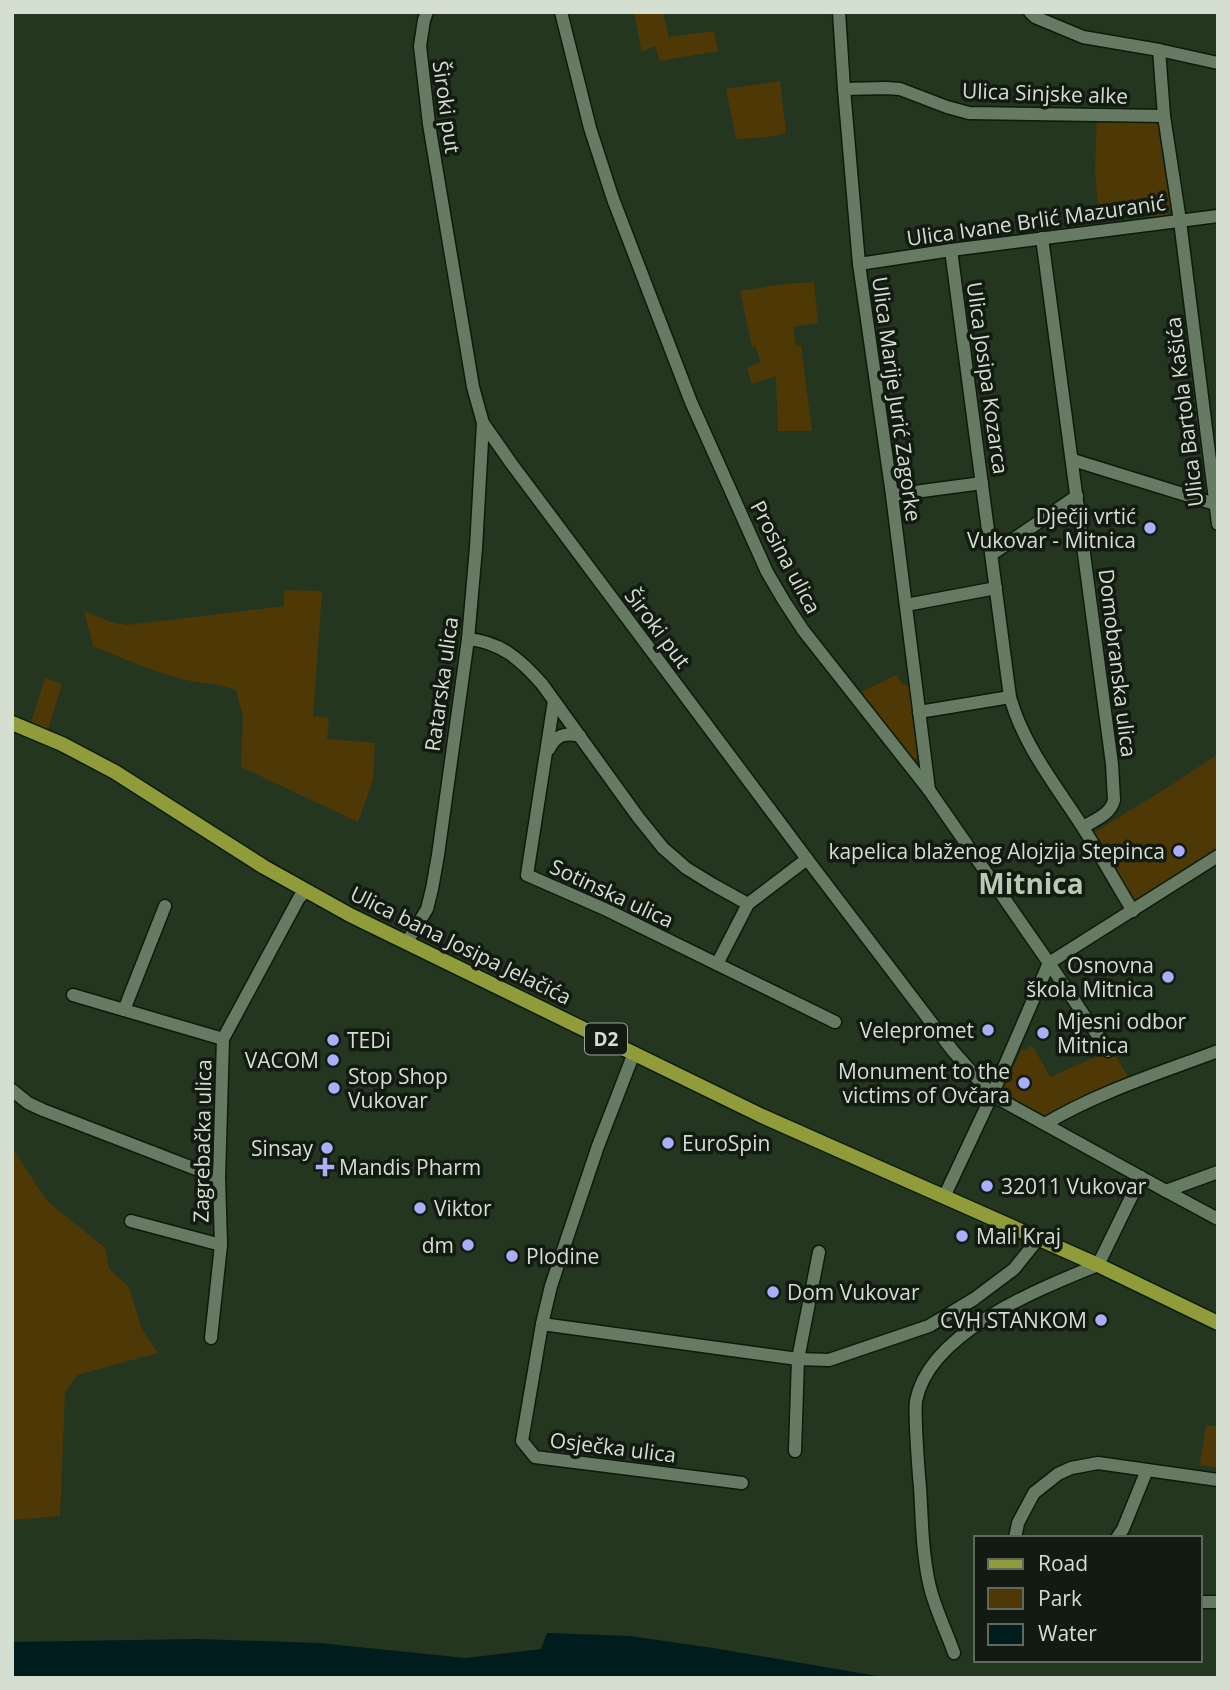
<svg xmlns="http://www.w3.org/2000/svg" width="1230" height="1690" font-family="'Open Sans',sans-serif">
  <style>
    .green { fill: #4e3906 }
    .water { fill: #001c1d }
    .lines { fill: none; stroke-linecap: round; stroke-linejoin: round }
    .minor-casing { stroke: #0c1c09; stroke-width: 15 }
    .major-casing { stroke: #0c1c09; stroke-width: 17 }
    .minor { stroke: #677a63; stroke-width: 12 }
    .major { stroke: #909b3a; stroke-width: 14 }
    .poi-dot { fill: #abaffb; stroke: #121a11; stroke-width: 2.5 }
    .labels { text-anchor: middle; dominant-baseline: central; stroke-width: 7; stroke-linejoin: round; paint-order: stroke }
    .shield { fill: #121a11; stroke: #9aa497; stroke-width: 2 }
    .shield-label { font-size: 19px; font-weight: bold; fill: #d4dfd1 }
    .street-label { font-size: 21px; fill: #d4dfd1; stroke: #121a11 }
    .poi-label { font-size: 21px; fill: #d4dfd1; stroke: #121a11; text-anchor: start }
    .district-label { font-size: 28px; font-weight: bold; fill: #b6cbb1; stroke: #121a11 }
  </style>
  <rect width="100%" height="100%" fill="#243520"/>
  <g class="green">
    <path d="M 634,12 L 663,12 L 669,37 L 714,31 L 718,51 L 660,61 L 655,46 L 642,52 Z"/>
    <path d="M 780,81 L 786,133 L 768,137 L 736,139 L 726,89 Z"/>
    <path d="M 1097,116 L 1158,122 L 1172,206 L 1167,216 L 1152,219 L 1149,217 L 1147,206 L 1106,212 L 1106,220 L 1100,223 L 1095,173 Z"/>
    <path d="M 814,282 L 818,323 L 793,327 L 796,346 L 801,346 L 812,431 L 778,431 L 776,376 L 752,384 L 747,368 L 761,362 L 755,346 L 752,347 L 740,291 L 784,284 Z"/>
    <path d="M 284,590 L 322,591 L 313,716 L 329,718 L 327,739 L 375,743 L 373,780 L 358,822 L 241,767 L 243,716 L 236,690 C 218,683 200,684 182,679 C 151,671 122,658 93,646 L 84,611 L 114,623 L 127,625 L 284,606 Z"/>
    <path d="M 896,675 L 902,683 L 911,687 L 920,755 L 915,759 L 910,758 L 859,693 Z"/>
    <path d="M 45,678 L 62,684 L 48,729 L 31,722 Z"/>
    <path d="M 1218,754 L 1218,853 L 1135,903 L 1093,833 L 1170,786 Z"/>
    <path d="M 1030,1046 L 1034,1048 L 1050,1077 L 1112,1050 L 1130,1080 L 1047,1118 L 1004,1093 L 1003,1088 L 1022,1049 L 1026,1051 Z"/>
    <path d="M 12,1144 L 14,1151 L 47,1201 L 105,1248 L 109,1269 L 129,1287 L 142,1330 L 158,1353 L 77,1375 L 65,1393 L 60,1516 L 12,1520 Z"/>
    <path d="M 1206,1425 L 1218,1427 L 1218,1468 L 1200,1465 Z"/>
  </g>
  <path class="water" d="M 547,1633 L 630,1636 L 713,1648 L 883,1677 L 904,1678 L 12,1678 L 12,1642 L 198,1639 L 319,1643 L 466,1658 L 541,1649 Z"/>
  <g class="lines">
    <g class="minor-casing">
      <g id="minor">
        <path d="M 427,12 L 424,20 L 420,46 L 429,124 L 473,387 L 483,423 L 511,463 L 807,859 L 953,1051 L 992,1095 L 944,1197"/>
        <path d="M 561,12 L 590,128 L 613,199 L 691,402 L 767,572 L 784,601 L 803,630 L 929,790 L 1049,963 L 1108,1051"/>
        <path d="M 839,12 L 844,89 L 859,264 L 892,495 L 929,790"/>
        <path d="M 1030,12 L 1035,17 L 1083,37 L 1159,50 L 1218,63"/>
        <path d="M 1159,50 L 1164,116 L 1180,221 L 1218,524"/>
        <path d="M 844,89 L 886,88 L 900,89 L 947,107 L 969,113 L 1164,116"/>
        <path d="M 1042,238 L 1112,764 L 1114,800 C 1111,814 1095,820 1083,827"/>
        <path d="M 951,250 L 1010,697 C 1023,744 1054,783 1080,823 C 1099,852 1115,882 1133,911"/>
        <path d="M 859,264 L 951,250 L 1218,216"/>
        <path d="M 1073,460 L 1215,504"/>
        <path d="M 892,495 L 982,483"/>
        <path d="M 992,554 L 1077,496"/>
        <path d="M 906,605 L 996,588"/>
        <path d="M 468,639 C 501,642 521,660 542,684 L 638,817 L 663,848 L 686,868 L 712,884 L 748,904"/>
        <path d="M 554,701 L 527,875 L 607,910 L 835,1022"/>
        <path d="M 919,712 L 1010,697"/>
        <path d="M 549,749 C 556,735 565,732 580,736"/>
        <path d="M 1218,856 L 1049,963 L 992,1095 L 1166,1191 L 1218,1172"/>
        <path d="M 165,906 L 124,1010 L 223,1039"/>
        <path d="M 407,942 L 427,909 L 432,889 L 438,855 L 468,639 L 476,548 L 483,423"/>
        <path d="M 717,964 L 748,904 L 807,859"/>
        <path d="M 73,995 L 124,1010"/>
        <path d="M 634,1053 L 598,1146 L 551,1286 L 542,1324 L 522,1441 L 535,1457 L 742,1483"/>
        <path d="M 12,1090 L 28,1103 L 43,1110 L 219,1178"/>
        <path d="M 1045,1124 C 1098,1092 1160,1073 1218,1051"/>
        <path d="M 1166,1191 L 1218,1219"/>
        <path d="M 131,1221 L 221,1245"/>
        <path d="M 542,1324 L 798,1359 L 829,1360 L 929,1326 L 974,1299 L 1014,1269 L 1038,1239"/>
        <path d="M 211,1338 L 221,1245 L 219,1178 L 223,1039 L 299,898 L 306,891"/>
        <path d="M 795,1451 L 798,1359 L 819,1252"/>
        <path d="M 1015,1538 L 1018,1523 L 1034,1493 L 1058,1474 L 1071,1468 L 1098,1463 L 1218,1480"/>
        <path d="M 1117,1538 L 1123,1529 L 1147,1470"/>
        <path d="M 1200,1602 L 1218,1602"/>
        <path d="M 954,1653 C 946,1630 934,1607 929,1583 C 922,1551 922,1519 920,1487 C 918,1467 917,1448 916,1428 C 916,1420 915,1410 916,1401 C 929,1332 1039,1289 1098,1265 L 1141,1177"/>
      </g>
    </g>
    <g class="major-casing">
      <path id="major" d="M 12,723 L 62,744 L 115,772 L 264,867 L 350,915 L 762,1116 L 1098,1265 L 1218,1323"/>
    </g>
    <use href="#minor" class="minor"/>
    <use href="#major" class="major"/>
  </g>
  <g class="poi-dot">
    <circle cx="1150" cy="528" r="7"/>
    <circle cx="1179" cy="851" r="7"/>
    <circle cx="1168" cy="977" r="7"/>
    <circle cx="988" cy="1030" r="7"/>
    <circle cx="1043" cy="1033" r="7"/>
    <circle cx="333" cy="1040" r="7"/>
    <circle cx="333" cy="1060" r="7"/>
    <circle cx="1024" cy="1083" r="7"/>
    <circle cx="334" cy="1088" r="7"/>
    <circle cx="668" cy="1143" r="7"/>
    <circle cx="327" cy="1148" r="7"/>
    <path d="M321.5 1156.5h7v7h7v7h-7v7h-7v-7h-7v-7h7z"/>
    <circle cx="987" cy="1186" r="7"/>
    <circle cx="420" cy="1208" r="7"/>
    <circle cx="962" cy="1236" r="7"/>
    <circle cx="468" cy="1245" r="7"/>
    <circle cx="512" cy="1256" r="7"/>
    <circle cx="773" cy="1292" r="7"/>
    <circle cx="1101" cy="1320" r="7"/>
  </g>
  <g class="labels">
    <rect class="shield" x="585" y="1023.5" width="42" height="31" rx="5"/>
    <g class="shield-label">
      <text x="606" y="1039">D2</text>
    </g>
    <g class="street-label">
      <text transform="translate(1045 93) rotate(2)">Ulica Sinjske alke</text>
      <text transform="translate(447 107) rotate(82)">Široki put</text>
      <text transform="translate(1036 220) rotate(-8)">Ulica Ivane Brlić Mazuranić</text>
      <text transform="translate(988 378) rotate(82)">Ulica Josipa Kozarca</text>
      <text transform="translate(897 399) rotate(82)">Ulica Marije Jurić Zagorke</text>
      <text transform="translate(1184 412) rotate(-97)">Ulica Bartola Kašića</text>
      <text transform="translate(786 557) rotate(62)">Prosina ulica</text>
      <text transform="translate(658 628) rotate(53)">Široki put</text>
      <text transform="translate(1118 663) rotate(83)">Domobranska ulica</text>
      <text transform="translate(441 684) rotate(-82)">Ratarska ulica</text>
      <text transform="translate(612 893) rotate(25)">Sotinska ulica</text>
      <text transform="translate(461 945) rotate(26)">Ulica bana Josipa Jelačića</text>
      <text transform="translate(202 1141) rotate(-89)">Zagrebačka ulica</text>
      <text transform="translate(613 1447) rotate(7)">Osječka ulica</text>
    </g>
    <g class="poi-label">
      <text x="1136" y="516" text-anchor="end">Dječji vrtić<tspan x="1136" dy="24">Vukovar - Mitnica</tspan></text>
      <text x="1165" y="851" text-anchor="end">kapelica blaženog Alojzija Stepinca</text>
      <text x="1154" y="965" text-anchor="end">Osnovna<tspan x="1154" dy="24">škola Mitnica</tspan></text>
      <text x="1057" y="1021">Mjesni odbor<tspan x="1057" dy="24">Mitnica</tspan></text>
      <text x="974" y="1030" text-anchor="end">Velepromet</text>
      <text x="347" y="1040">TEDi</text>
      <text x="319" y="1060" text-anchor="end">VACOM</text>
      <text x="1010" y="1071" text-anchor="end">Monument to the<tspan x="1010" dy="24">victims of Ovčara</tspan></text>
      <text x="348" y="1076">Stop Shop<tspan x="348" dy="24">Vukovar</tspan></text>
      <text x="682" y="1143">EuroSpin</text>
      <text x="313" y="1148" text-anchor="end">Sinsay</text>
      <text x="339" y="1167">Mandis Pharm</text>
      <text x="1001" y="1186">32011 Vukovar</text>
      <text x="434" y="1208">Viktor</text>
      <text x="976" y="1236">Mali Kraj</text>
      <text x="454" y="1245" text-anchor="end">dm</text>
      <text x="526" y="1256">Plodine</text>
      <text x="787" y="1292">Dom Vukovar</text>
      <text x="1087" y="1320" text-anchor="end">CVH STANKOM</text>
    </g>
    <g class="district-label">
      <text x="1031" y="883">Mitnica</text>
    </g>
  </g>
  <rect width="1230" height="1690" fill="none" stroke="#d4dfd1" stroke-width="28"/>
  <rect x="974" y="1536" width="228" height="126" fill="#121a11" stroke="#60695e" stroke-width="2"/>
  <rect x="988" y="1559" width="35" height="10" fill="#909b3a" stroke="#60695e" stroke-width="2"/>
  <text x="1038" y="1571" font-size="21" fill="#d4dfd1">Road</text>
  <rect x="988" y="1588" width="35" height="21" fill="#4e3906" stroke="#60695e" stroke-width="2"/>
  <text x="1038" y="1606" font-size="21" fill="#d4dfd1">Park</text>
  <rect x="988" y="1624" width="35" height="21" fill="#001c1d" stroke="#60695e" stroke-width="2"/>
  <text x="1038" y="1641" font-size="21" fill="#d4dfd1">Water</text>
</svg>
